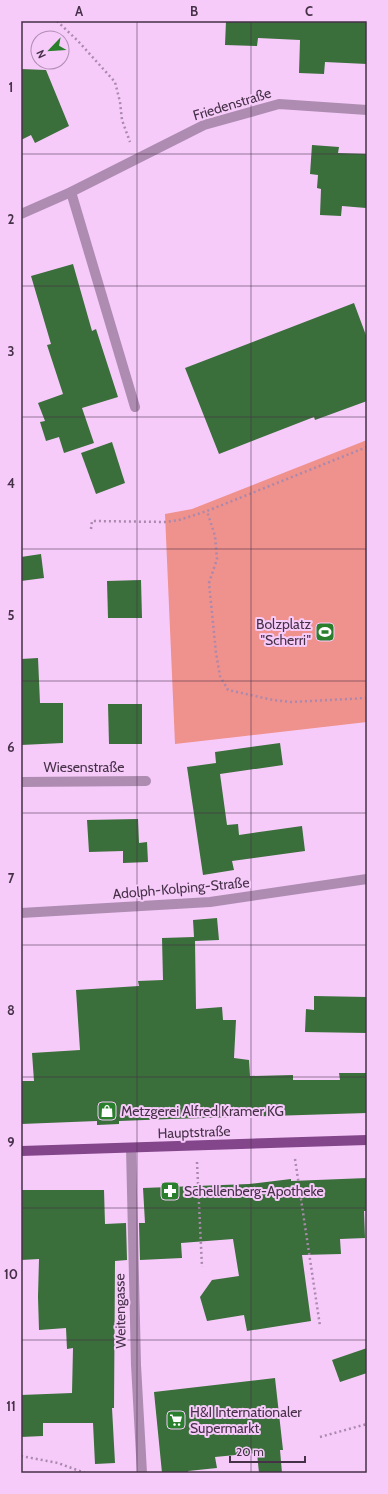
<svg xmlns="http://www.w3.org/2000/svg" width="388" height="1494" font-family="Cabin,sans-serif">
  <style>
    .green { fill: #ef918c }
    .building { fill: #3a6e3a }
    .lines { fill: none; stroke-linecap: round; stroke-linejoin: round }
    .path { stroke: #aa89ad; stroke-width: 2.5; stroke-dasharray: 2 3; stroke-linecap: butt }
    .minor { stroke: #ae8cb1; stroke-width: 10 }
    .major { stroke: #83468a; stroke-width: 10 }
    .grid { fill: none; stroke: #463148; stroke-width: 1; stroke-opacity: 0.55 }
    .labels { text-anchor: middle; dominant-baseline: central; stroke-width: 4; stroke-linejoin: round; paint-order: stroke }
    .street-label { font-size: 14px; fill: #463148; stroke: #f6cbfa }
    .poi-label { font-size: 14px; fill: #463148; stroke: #f6cbfa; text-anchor: start }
    .neatline { fill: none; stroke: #463148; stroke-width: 1.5 }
    .grid-label { font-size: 13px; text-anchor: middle; font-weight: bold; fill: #463148 }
  </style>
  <rect width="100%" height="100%" fill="#f6cbfa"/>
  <path class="green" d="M 367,440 L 367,722 L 175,744 L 165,514 L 192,509 Z"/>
  <g class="building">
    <path d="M 226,21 L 367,21 L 367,64 L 325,62 L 324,74 L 299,73 L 300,40 L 258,38 L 257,46 L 225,45 Z"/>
    <path d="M 21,69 L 46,70 L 69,126 L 35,143 L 31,135 L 21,140 Z"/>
    <path d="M 312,145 L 339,147 L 338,153 L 367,154 L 366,208 L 342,206 L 341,216 L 320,215 L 321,189 L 317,188 L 318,175 L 310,174 Z"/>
    <path d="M 73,264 L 92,331 L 96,329 L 118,397 L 82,408 L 94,443 L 64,453 L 59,437 L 46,441 L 40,422 L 45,421 L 38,403 L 63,394 L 47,345 L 51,344 L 31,276 Z"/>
    <path d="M 354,303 L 367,338 L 367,401 L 315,420 L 314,417 L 219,454 L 185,368 Z"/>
    <path d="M 112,442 L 125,483 L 96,494 L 81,453 Z"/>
    <path d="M 41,554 L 44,578 L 21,581 L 21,557 Z"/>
    <path d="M 141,580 L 142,618 L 108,618 L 107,581 Z"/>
    <path d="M 38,658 L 40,703 L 63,703 L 63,743 L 21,745 L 21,659 Z"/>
    <path d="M 108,704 L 142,704 L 142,744 L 109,744 Z"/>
    <path d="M 280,743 L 283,765 L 220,774 L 227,825 L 238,824 L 239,835 L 302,826 L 305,851 L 232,861 L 234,870 L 203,875 L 187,767 L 216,763 L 215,752 Z"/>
    <path d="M 138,819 L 139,843 L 147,842 L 148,862 L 123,863 L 123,851 L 89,852 L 87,820 Z"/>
    <path d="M 217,918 L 219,940 L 195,941 L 196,1009 L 222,1007 L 223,1020 L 236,1020 L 234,1058 L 249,1060 L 250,1076 L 293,1075 L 293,1080 L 340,1080 L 339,1073 L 367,1073 L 367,1113 L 171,1119 L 119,1121 L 119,1124 L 97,1125 L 97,1121 L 21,1124 L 21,1081 L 34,1081 L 32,1053 L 80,1050 L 76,990 L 139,986 L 138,981 L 163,980 L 162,938 L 194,937 L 193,920 Z"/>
    <path d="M 314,996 L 367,997 L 367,1033 L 305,1032 L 306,1009 L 314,1010 Z"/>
    <path d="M 367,1178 L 367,1211 L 364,1211 L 365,1238 L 340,1239 L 341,1254 L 302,1255 L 311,1321 L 247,1331 L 244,1315 L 207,1321 L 200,1297 L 212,1280 L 239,1276 L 233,1239 L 181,1243 L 182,1258 L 140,1260 L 139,1223 L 145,1223 L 143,1188 L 249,1184 L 291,1179 L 291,1181 Z"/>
    <path d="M 21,1190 L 104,1190 L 105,1224 L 126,1223 L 127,1260 L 115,1261 L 114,1408 L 112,1408 L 115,1463 L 95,1464 L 93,1423 L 43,1423 L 43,1436 L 21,1437 L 21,1395 L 72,1393 L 73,1348 L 67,1349 L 66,1328 L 39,1330 L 38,1297 L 39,1259 L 21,1260 Z"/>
    <path d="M 367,1348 L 367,1373 L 340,1382 L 332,1360 Z"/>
    <path d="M 275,1378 L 283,1450 L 280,1450 L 282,1473 L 259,1473 L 257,1453 L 215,1457 L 217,1468 L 188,1471 L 189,1473 L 162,1473 L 154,1392 Z"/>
  </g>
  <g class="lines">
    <g class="path">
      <path d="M 57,21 L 78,41 L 115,82 L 120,102 L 122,120 L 130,142"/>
      <path d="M 367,447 L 207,511 L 215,536 L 217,559 L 209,583 L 216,653 L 220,676 L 228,690 L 273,700 L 291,702 L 367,698"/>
      <path d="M 91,529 L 92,521 L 166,522 L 179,520 L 207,511"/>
      <path d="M 295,1159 L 320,1326"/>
      <path d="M 197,1162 L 202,1267"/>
      <path d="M 320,1437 L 367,1424"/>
      <path d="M 21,1456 L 58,1463 L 85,1473"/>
    </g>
    <g class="minor">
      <path d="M 71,192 L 135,407"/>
      <path d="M 21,214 L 71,192 L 204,125 L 279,104 L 367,110"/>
      <path d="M 21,782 L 146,781"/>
      <path d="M 21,913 L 210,902 L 367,879"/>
      <path d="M 131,1148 L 136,1365 L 142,1473"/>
    </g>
    <path class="major" d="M 21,1151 L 367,1140"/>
  </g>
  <path class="grid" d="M 137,21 L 137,1473M 251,21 L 251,1473M 21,154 L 367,154M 21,286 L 367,286M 21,417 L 367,417M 21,549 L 367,549M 21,681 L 367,681M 21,813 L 367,813M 21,945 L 367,945M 21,1077 L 367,1077M 21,1208 L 367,1208M 21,1340 L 367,1340"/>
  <defs>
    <g id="stadium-square" transform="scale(1)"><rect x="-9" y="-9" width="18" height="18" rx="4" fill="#2a7f2c" stroke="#f6cbfa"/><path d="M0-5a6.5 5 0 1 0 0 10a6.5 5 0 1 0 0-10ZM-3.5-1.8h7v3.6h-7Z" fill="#fff"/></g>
    <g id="shop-square" transform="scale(1)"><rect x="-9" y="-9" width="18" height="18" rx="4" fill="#2a7f2c" stroke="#f6cbfa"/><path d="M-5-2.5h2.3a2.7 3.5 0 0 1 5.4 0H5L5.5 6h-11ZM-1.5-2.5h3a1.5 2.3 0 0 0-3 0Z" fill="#fff"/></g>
    <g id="pharmacy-square" transform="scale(1)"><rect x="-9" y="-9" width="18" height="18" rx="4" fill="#2a7f2c" stroke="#f6cbfa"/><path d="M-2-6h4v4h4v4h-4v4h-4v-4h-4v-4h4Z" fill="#fff"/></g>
    <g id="supermarket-square" transform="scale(1)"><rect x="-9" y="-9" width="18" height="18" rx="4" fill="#2a7f2c" stroke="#f6cbfa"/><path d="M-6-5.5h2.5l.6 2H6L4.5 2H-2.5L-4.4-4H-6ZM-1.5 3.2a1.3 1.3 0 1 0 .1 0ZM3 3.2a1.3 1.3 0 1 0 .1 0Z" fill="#fff"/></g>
  </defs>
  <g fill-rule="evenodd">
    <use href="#stadium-square" x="325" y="632"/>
    <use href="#shop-square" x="107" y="1111"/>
    <use href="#pharmacy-square" x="170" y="1191"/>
    <use href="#supermarket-square" x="176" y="1420"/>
  </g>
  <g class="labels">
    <g class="street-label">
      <text transform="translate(232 104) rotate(-17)">Friedenstraße</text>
      <text x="84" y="767">Wiesenstraße</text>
      <text transform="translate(181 888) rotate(-5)">Adolph-Kolping-Straße</text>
      <text transform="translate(194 1132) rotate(-2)">Hauptstraße</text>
      <text transform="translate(120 1311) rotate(-91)">Weitengasse</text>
    </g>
    <g class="poi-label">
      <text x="311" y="624" text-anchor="end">Bolzplatz<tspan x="311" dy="16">"Scherri"</tspan></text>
      <text x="121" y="1111">Metzgerei Alfred Kramer KG</text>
      <text x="184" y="1191">Schellenberg-Apotheke</text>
      <text x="190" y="1412">H&amp;I Internationaler<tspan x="190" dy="16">Supermarkt</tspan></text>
    </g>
  </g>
  <rect width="388" height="1494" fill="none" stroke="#f6cbfa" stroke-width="44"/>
  <g transform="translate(50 50) rotate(245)"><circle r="19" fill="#f6cbfa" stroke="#b08db3"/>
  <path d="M0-3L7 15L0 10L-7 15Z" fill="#2a7f2c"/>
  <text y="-6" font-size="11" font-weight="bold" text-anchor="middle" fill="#463148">N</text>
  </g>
  <path d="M230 1456v6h75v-6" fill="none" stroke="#463148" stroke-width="2"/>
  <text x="236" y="1456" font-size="12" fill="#463148" stroke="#f6cbfa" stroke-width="3" paint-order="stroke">20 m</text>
  <rect x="22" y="22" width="344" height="1450" class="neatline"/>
  <g class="grid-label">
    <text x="79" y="16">A</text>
    <text x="194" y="16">B</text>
    <text x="309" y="16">C</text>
    <text x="11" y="92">1</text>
    <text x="11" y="224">2</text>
    <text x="11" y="356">3</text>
    <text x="11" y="488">4</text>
    <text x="11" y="620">5</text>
    <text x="11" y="752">6</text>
    <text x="11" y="883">7</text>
    <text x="11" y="1015">8</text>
    <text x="11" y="1147">9</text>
    <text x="11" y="1279">10</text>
    <text x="11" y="1411">11</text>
  </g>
</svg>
